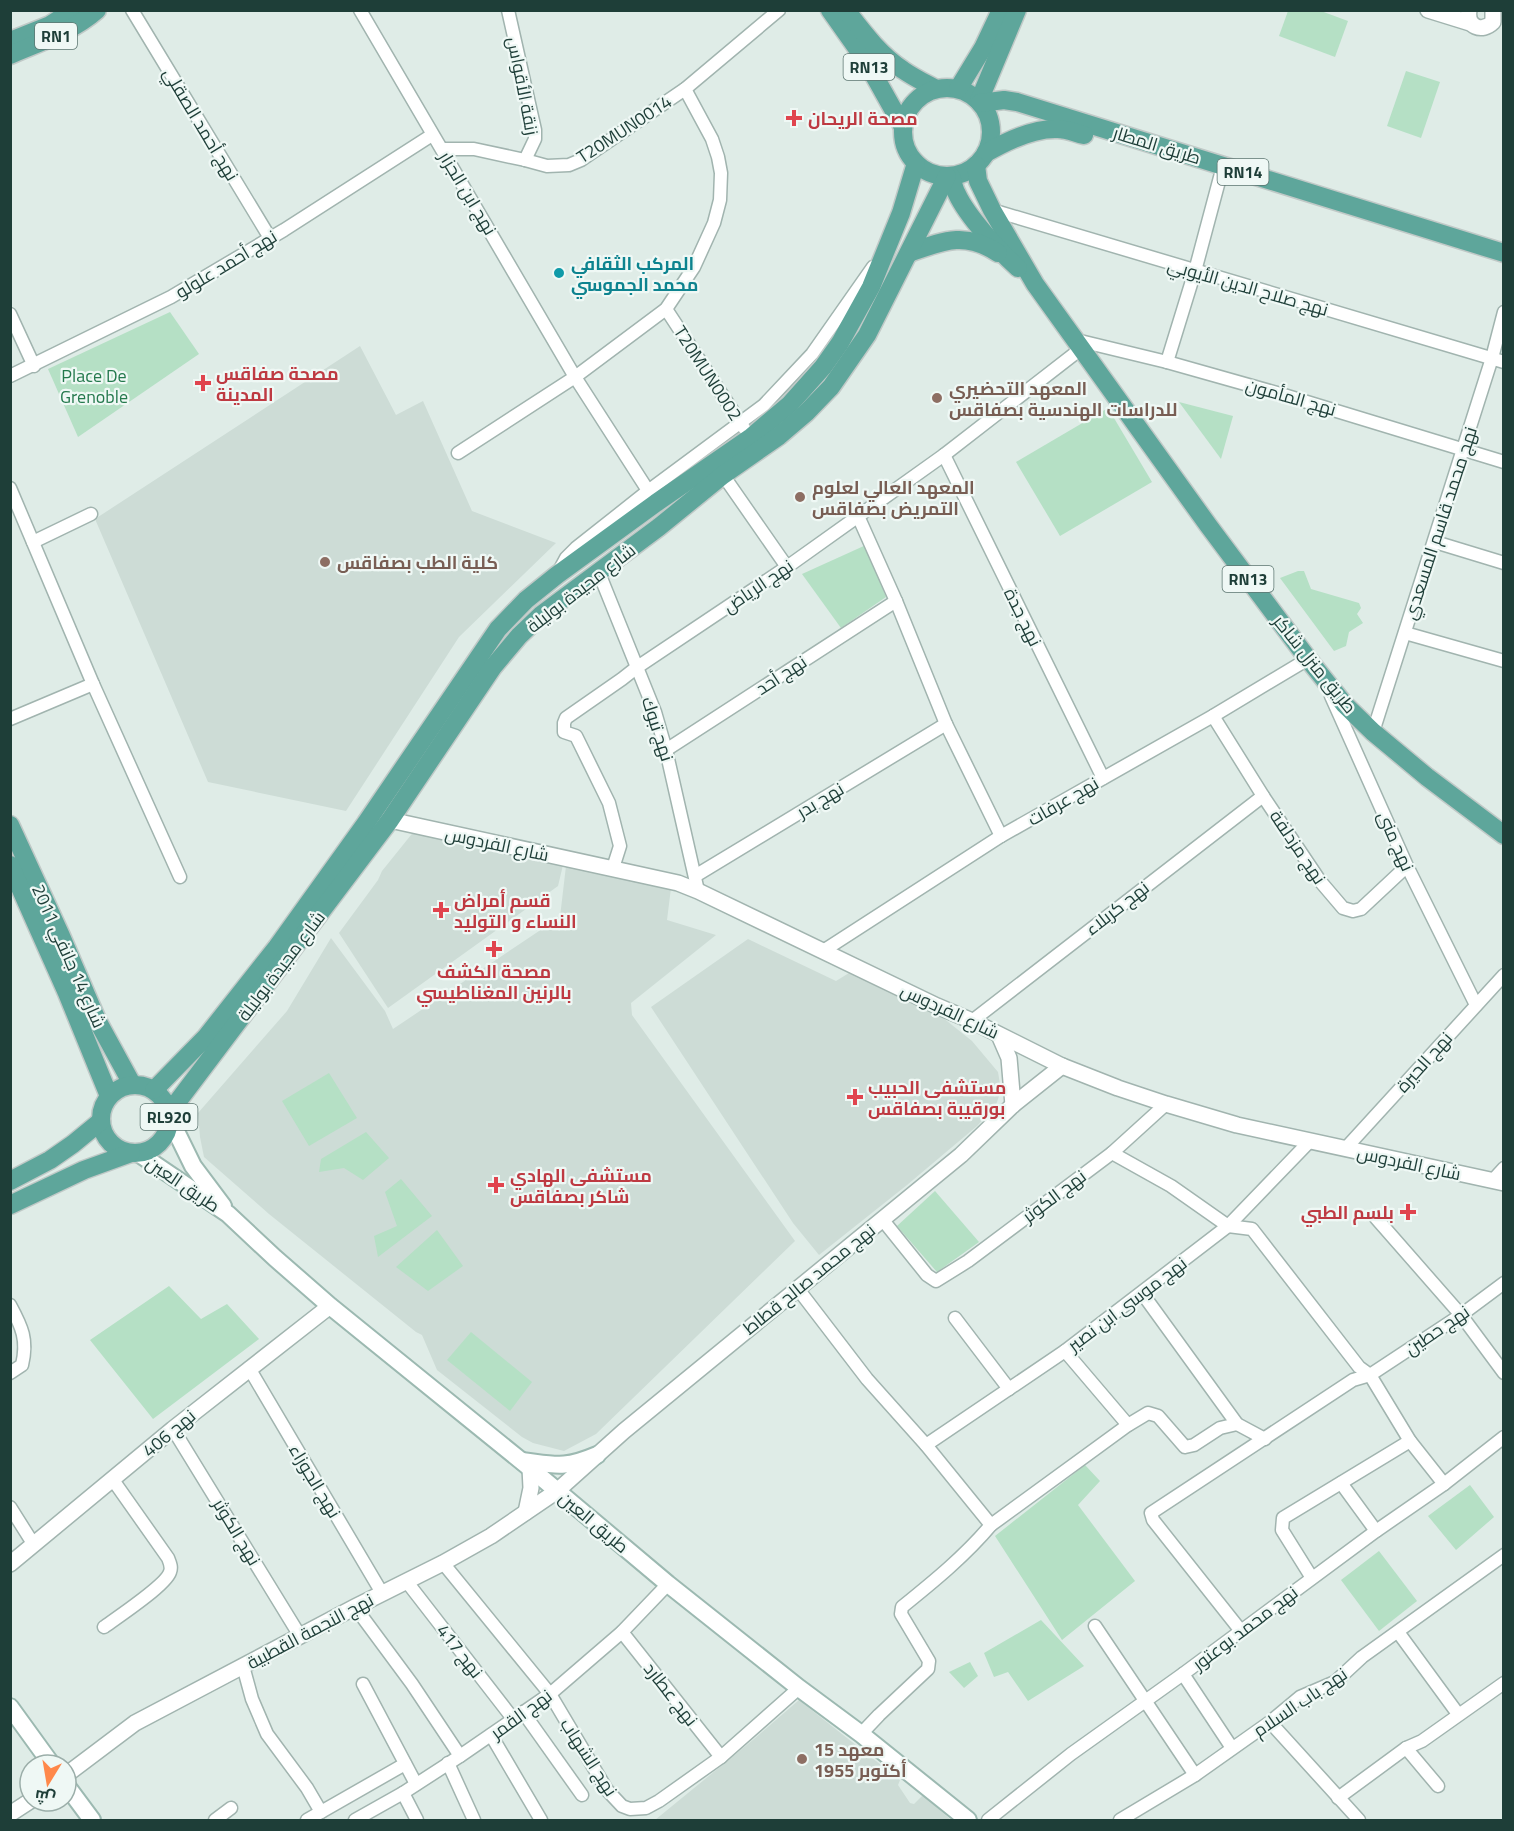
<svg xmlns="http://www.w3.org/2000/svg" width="1514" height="1831" font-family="'Titillium Web',Cairo,sans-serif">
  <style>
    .built { fill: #cddcd6 }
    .green { fill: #b5e0c5 }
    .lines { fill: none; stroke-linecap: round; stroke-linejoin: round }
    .minor-casing { stroke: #a1b4af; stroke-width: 15 }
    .tertiary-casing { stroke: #a1b4af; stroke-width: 18 }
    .secondary-casing { stroke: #9cb9b1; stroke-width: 20 }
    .primary-casing { stroke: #c0c9c7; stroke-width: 21 }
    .minor { stroke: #fff; stroke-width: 12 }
    .tertiary { stroke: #fff; stroke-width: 15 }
    .secondary { stroke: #fff; stroke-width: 16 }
    .primary { stroke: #5ea69b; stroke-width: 18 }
    .health-dot { fill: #e0444e; stroke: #eff8f5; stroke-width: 2 }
    .culture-dot { fill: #0f9aa8; stroke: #eff8f5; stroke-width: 2 }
    .education-dot { fill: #8d6e63; stroke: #eff8f5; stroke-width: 2 }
    .labels { text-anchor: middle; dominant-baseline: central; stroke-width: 4.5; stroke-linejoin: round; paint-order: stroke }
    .shield { fill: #eff8f5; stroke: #5d7671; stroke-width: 1.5 }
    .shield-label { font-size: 16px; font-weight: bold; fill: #1e3e38 }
    .street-label { font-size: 18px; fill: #1e3e38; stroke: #eff8f5 }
    .health-label { font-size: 18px; font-weight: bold; fill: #be3a42; stroke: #eff8f5; text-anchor: start }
    .culture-label { font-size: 18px; font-weight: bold; fill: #0d838f; stroke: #eff8f5; text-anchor: start }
    .park-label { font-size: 18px; fill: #24794d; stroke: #eff8f5 }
    .education-label { font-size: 18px; font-weight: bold; fill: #785e54; stroke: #eff8f5; text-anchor: start }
  </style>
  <rect width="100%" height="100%" fill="#dfece7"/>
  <g class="built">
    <path d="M 360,346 L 396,415 L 423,401 L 472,511 L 556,543 L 459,637 L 346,811 L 208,782 L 95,519 Z"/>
    <path d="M 415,830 L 563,865 L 558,886 L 388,1008 L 339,933 L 378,880 L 382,871 Z"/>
    <path d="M 566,866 L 671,888 L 667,920 L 716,935 L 631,1003 L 632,1015 L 795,1241 L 596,1434 L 564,1451 L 533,1443 L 522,1437 L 437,1370 L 422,1335 L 416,1332 L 269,1214 L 204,1157 L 200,1137 L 198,1113 L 287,1011 L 331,938 L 385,1011 L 393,1029 L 560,917 Z"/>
    <path d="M 748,939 L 836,981 L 849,973 L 937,1013 L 972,1041 L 998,1072 L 1001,1090 L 996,1105 L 977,1126 L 907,1185 L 819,1255 L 793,1223 L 651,1007 Z"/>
    <path d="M 799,1700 L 900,1780 L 898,1785 L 910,1803 L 914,1804 L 923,1795 L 951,1820 L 655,1820 L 754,1739 Z"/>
  </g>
  <g class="green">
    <path d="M 1288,11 L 1321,11 L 1348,21 L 1335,57 L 1279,36 Z"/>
    <path d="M 1406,71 L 1440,82 L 1421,138 L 1387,126 Z"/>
    <path d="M 170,312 L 199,354 L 78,437 L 48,369 Z"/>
    <path d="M 1179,402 L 1233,416 L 1221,459 Z"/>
    <path d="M 1108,408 L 1152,482 L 1060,536 L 1016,462 Z"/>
    <path d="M 866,545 L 886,597 L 841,628 L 802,574 Z"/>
    <path d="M 1298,571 L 1304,571 L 1311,589 L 1359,603 L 1361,608 L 1357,614 L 1363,623 L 1349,632 L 1346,646 L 1334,651 L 1280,578 Z"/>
    <path d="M 329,1073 L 357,1118 L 309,1146 L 282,1101 Z"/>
    <path d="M 366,1132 L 389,1158 L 363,1180 L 344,1168 L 319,1172 L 321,1159 Z"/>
    <path d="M 401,1179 L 432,1216 L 378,1257 L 374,1236 L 397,1226 L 385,1192 Z"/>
    <path d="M 935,1191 L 979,1242 L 937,1272 L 897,1226 Z"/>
    <path d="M 437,1230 L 463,1266 L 428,1291 L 396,1267 Z"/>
    <path d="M 169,1286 L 201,1319 L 227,1304 L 259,1339 L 153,1419 L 90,1340 Z"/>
    <path d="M 471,1332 L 532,1382 L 510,1411 L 447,1360 Z"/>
    <path d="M 1085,1465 L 1100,1481 L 1078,1505 L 1135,1581 L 1062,1640 L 995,1536 Z"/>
    <path d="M 1470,1485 L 1494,1517 L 1456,1550 L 1428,1516 Z"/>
    <path d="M 1379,1551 L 1417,1601 L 1379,1631 L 1341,1580 Z"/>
    <path d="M 1041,1620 L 1084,1666 L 1028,1701 L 1008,1672 L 994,1677 L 984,1653 Z"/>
    <path d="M 970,1662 L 978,1676 L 964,1688 L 949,1672 Z"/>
  </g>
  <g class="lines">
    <g class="minor-casing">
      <g id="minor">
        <path d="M 132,10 L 270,238"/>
        <path d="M 360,10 L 575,377 L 656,503"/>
        <path d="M 508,10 L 535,130 L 535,139 L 525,160"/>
        <path d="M 442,149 L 474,149 L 525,160 L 547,166 L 569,165 L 581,160 L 685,89 L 779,10"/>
        <path d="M 992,210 L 1504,362"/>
        <path d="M 666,309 L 744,428"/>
        <path d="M 10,314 L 34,366"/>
        <path d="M 1076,340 L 1167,362 L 1284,395 L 1504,462"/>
        <path d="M 1167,362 L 1195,271 L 1223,166"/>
        <path d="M 10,376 L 171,297 L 284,230 L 432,135"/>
        <path d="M 458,453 L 575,377 L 666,309 L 694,267 L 714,223 L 720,200 L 721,173 L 718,157 L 712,139 L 685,89"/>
        <path d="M 944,455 L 1103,778"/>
        <path d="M 723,475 L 787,567"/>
        <path d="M 10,488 L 93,684 L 180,877"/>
        <path d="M 858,516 L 896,601 L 946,724 L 1001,836"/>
        <path d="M 33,542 L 91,514"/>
        <path d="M 1435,542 L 1504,563"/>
        <path d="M 559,571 L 566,558 L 576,548 L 648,491 L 764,405 L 812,354 L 873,267"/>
        <path d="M 599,573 L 655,712 L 666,750 L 698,891"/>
        <path d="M 1405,633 L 1504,661"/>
        <path d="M 1331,696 L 1407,866 L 1476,1005"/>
        <path d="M 1213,716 L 1263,796 L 1320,881 L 1343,908 L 1353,911 L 1361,909 L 1407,866"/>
        <path d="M 10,719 L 93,684"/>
        <path d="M 1373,732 L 1492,358 L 1504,312"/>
        <path d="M 666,750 L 896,601"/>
        <path d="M 613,868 L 620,846 L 609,803 L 576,736 L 564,732 L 564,723 L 566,718 L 622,679 L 636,668 L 787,567 L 944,455 L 1082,348"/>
        <path d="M 695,876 L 946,724"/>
        <path d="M 823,951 L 1001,836 L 1213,716 L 1308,659"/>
        <path d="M 972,1021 L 1263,796"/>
        <path d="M 1345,1149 L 1504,975"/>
        <path d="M 1112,1153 L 1171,1186 L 1228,1226 L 1252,1229 L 1359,1367 L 1370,1375 L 1410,1441 L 1444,1484"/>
        <path d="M 1493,1180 L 1504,1168"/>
        <path d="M 1376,1218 L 1461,1315 L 1504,1373"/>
        <path d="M 882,1219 L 927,1275 L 936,1281 L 968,1261 L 1112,1153 L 1166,1104"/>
        <path d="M 798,1289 L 867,1379 L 926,1445 L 991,1525 C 965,1556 933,1582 902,1607 L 901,1614 L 904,1619 L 929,1661 L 928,1669 L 879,1715 L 861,1734"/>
        <path d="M 1142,1293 L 1237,1424 L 1265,1439"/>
        <path d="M 10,1305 C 22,1327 28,1340 22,1365 L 10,1373"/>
        <path d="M 955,1318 L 1009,1389"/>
        <path d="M 1065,1351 L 1128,1425"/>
        <path d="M 249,1368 L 382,1593"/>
        <path d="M 173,1429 L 300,1636"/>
        <path d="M 926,1445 L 1065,1351 L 1228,1226 L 1309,1142"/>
        <path d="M 1341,1483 L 1376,1531"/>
        <path d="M 10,1507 L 34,1545"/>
        <path d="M 991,1525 L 1128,1425 L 1148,1413 L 1158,1416 L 1185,1447 L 1194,1445 L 1220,1428 L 1237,1424"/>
        <path d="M 443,1563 L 550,1694 L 607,1790 L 622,1806 L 630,1809 L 646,1808 L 659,1801 L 721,1757 L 799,1688"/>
        <path d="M 1312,1578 L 1282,1530 L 1283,1518 L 1410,1441"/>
        <path d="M 407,1582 L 514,1720"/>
        <path d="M 355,1607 L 412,1684 L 460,1756"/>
        <path d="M 1095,1626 L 1195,1775"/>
        <path d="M 104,1627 C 118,1617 166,1585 170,1572 C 172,1567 170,1563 168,1558 L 113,1480"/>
        <path d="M 1241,1631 L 1153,1520 L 1151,1513 L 1353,1380 L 1370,1375 L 1461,1315 L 1504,1283"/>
        <path d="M 622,1632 L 721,1757"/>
        <path d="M 1398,1632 L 1458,1714"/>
        <path d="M 243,1666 L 252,1699 L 267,1734 L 307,1788 L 321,1812"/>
        <path d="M 1183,1674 L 1232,1748"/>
        <path d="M 363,1684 L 416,1784"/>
        <path d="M 523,1712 L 582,1795"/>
        <path d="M 1270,1722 L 1359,1820"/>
        <path d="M 491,1735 L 541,1820"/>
        <path d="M 1406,1748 L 1438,1786"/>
        <path d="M 448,1763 L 474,1820"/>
        <path d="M 403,1793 L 417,1820"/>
        <path d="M 1338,1798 L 1406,1748 L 1422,1741 L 1504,1683"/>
        <path d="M 215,1820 L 231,1808"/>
        <path d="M 307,1820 L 405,1764"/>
        <path d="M 355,1820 L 403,1793 L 460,1756 L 550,1694 L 622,1632 L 668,1584"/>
        <path d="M 988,1820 L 1071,1754 L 1183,1674 L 1376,1531 L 1444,1484 L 1504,1437"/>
        <path d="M 1120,1820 L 1195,1775 L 1270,1722 L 1300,1697 L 1335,1682 L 1362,1657 L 1504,1555"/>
      </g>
    </g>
    <g class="tertiary-casing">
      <g id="tertiary">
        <path d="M 1428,10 L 1470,23"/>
        <path d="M 1469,10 C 1466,27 1482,33 1493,22 L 1493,10"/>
        <path d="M 390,820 L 678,883 L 698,891 L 937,1006 L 972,1021 L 1062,1066 L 1118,1088 L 1166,1104 L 1237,1125 L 1504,1183"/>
        <path d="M 999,1035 L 1009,1058 L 1013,1105"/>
        <path d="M 526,1512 L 531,1488 L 530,1468"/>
        <path d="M 10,1564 L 173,1429 L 330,1306"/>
        <path d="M 66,1775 L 135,1723 L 355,1607 L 443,1563 L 491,1536 L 557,1491 L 624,1431 L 961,1155 L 1013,1105 L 1062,1066"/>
        <path d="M 10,1814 L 30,1801"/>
      </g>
    </g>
    <g class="secondary-casing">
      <g id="secondary">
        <path d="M 170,1119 L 193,1166 L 223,1206"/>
        <path d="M 138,1153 L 228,1214 L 275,1258 L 330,1306 L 530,1468 L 668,1584 L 799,1688 L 861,1734 L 968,1820"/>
        <path d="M 522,1461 C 556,1465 564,1469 597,1455"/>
        <path d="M 10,1707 L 52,1765"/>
        <path d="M 66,1785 L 92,1820"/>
      </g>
    </g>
    <g class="primary-casing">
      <g id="primary">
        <path d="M 830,10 L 866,61 L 903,127"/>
        <path d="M 846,10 C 863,32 879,54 903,70 C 913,77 925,83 936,89"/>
        <path d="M 10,41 L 50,25 L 73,10"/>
        <path d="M 10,55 C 40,42 72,32 97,10"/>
        <circle cx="947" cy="132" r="44"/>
        <path d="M 958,89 L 983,48 L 1001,10"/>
        <path d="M 979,101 L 1017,10"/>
        <path d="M 980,103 L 1004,100 L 1017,102 L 1504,253"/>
        <path d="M 986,153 C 1005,142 1033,129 1055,129 C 1065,128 1075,133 1084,135"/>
        <path d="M 976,165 L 978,181 L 992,210 L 1035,284 L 1208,525 L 1308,659 L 1344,704 L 1373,732 L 1427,777 L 1504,835"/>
        <path d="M 951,176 C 953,182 954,189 957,194 C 967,216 1000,252 1018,268"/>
        <path d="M 909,253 C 943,241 965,231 998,253"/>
        <path d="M 10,825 L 61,936 L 97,1020 L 132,1084"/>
        <path d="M 10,865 L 67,993 L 109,1096"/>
        <circle cx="135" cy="1119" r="34"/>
        <path d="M 154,1090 L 206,1037 L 277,947 L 366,823 L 498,629 L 526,600 L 557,575 L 656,503 L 750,438 L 790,404 L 823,367 L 840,343 L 871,287 L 901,213 L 916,163"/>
        <path d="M 169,1113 L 390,820 L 493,667 L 519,636 L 541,615 L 659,527 L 723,475 L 779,436 L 806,413 L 831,387 L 867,335 L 947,176"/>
        <path d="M 10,1181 L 50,1160 L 73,1144 L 101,1121"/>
        <path d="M 10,1205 L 84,1170 L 131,1153"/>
      </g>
    </g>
    <use href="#minor" class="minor"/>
    <use href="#tertiary" class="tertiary"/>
    <use href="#secondary" class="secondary"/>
    <use href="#primary" class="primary"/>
  </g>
  <g class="health-dot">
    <path d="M791 109h6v6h6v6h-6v6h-6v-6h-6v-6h6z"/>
    <path d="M200 374h6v6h6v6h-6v6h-6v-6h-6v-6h6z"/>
    <path d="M438 901h6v6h6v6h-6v6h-6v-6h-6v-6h6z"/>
    <path d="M491 940h6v6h6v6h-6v6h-6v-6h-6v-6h6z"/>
    <path d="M852 1088h6v6h6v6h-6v6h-6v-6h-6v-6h6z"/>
    <path d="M493 1176h6v6h6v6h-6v6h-6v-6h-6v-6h6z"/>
    <path d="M1405 1203h6v6h6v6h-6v6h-6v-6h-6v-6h6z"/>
  </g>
  <circle class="culture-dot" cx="559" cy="273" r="6"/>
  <g class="education-dot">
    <circle cx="937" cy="398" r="6"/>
    <circle cx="800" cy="497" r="6"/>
    <circle cx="325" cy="562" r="6"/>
    <circle cx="802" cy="1759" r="6"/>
  </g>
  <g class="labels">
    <g class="shield">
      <rect x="35" y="23" width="42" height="26" rx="4.5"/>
      <rect x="843.5" y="54" width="51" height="26" rx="4.5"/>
      <rect x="1217.5" y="159" width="51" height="26" rx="4.5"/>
      <rect x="1222.5" y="566" width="51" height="26" rx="4.5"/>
      <rect x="140.5" y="1104" width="57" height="26" rx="4.5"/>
    </g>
    <g class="shield-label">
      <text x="56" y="36">RN1</text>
      <text x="869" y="67">RN13</text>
      <text x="1243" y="172">RN14</text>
      <text x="1248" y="579">RN13</text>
      <text x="169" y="1117">RL920</text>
    </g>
    <g class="street-label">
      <text transform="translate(523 86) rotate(79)">زنقة الأقواس</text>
      <text transform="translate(201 124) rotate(59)">نهج أحمد الصقلي</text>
      <text transform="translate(624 129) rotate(-33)">T20MUN0014</text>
      <text transform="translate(1157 145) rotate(17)">طريق المطار</text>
      <text transform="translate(468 193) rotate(59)">نهج ابن الجزار</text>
      <text transform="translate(226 264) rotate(-31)">نهج أحمد علولو</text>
      <text transform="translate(1248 287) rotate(16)">نهج صلاح الدين الأيوبي</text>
      <text transform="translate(708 373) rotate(57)">T20MUN0002</text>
      <text transform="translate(1291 397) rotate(16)">نهج المأمون</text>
      <text transform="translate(1440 523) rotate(-72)">نهج محمد قاسم المسعدي</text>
      <text transform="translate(758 586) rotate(-34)">نهج الرياض</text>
      <text transform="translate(581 588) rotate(-38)">شارع مجيدة بوليلة</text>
      <text transform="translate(1023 617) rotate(64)">نهج جدة</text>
      <text transform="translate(1315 664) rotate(51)">طريق منزل شاكر</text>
      <text transform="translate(781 675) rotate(-33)">نهج أحد</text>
      <text transform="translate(658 729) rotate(72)">نهج تبوك</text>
      <text transform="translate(820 800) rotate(-31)">نهج بدر</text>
      <text transform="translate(1063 801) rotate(-30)">نهج عرفات</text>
      <text transform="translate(1396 841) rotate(66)">نهج منى</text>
      <text transform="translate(497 844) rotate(12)">شارع الفردوس</text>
      <text transform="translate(1298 847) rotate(56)">نهج مزدلفة</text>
      <text transform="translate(1117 908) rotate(-38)">نهج كربلاء</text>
      <text transform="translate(69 956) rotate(66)">شارع 14 جانفي 2011</text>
      <text transform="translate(281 966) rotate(-53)">شارع مجيدة بوليلة</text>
      <text transform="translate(950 1011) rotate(25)">شارع الفردوس</text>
      <text transform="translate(1424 1062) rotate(-48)">نهج الحيرة</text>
      <text transform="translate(1409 1163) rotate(12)">شارع الفردوس</text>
      <text transform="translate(183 1184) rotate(34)">طريق العين</text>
      <text transform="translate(1054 1196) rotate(-37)">نهج الكوثر</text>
      <text transform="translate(809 1279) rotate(-39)">نهج محمد صالح قطاط</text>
      <text transform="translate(1127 1304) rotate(-37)">نهج موسى ابن نصير</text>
      <text transform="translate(1437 1330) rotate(-34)">نهج حطين</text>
      <text transform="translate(169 1433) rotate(-40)">نهج 406</text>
      <text transform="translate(315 1481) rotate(59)">نهج الجوزاء</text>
      <text transform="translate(594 1522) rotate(40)">طريق العين</text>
      <text transform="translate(237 1532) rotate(59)">نهج الكوثر</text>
      <text transform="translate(1245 1628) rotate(-37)">نهج محمد بوعتور</text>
      <text transform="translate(310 1631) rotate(-28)">نهج النجمة القطبية</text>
      <text transform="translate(460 1651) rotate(52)">نهج 417</text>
      <text transform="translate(671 1694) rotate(52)">نهج عطارد</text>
      <text transform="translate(1300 1702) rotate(-34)">نهج باب السلام</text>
      <text transform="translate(521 1714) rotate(-36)">نهج القمر</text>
      <text transform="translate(589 1757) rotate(57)">نهج الشهاب</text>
    </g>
    <g class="health-label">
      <text x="808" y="118">مصحة الريحان</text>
      <text x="216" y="373">مصحة صفاقس<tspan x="216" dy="21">المدينة</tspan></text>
      <text x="454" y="900">قسم أمراض<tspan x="454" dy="21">النساء و التوليد</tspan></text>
      <text x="494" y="971" text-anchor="middle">مصحة الكشف<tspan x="494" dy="21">بالرنين المغناطيسي</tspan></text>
      <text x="868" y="1087">مستشفى الحبيب<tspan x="868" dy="21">بورقيبة بصفاقس</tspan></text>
      <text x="510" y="1175">مستشفى الهادي<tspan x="510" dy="21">شاكر بصفاقس</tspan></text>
      <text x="1394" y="1212" text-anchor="end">بلسم الطبي</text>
    </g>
    <g class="culture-label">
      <text x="571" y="263">المركب الثقافي<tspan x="571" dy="21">محمد الجموسي</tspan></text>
    </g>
    <g class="park-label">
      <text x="94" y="375">Place De<tspan x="94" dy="21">Grenoble</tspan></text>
    </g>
    <g class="education-label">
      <text x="949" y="388">المعهد التحضيري<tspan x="949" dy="21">للدراسات الهندسية بصفاقس</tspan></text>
      <text x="812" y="487">المعهد العالي لعلوم<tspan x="812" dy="21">التمريض بصفاقس</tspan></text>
      <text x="337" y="562">كلية الطب بصفاقس</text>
      <text x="814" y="1749">معهد 15<tspan x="814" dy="21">أكتوبر 1955</tspan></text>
    </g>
  </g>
  <rect width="1514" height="1831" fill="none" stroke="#1e3e38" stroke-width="24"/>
  <g transform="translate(48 1783) rotate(191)"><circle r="28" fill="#eff8f5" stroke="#9baea9" stroke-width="1.5"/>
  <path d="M0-4.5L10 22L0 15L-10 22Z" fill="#ff884a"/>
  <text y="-9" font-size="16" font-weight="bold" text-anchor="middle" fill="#1e3e38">ش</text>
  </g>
</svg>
